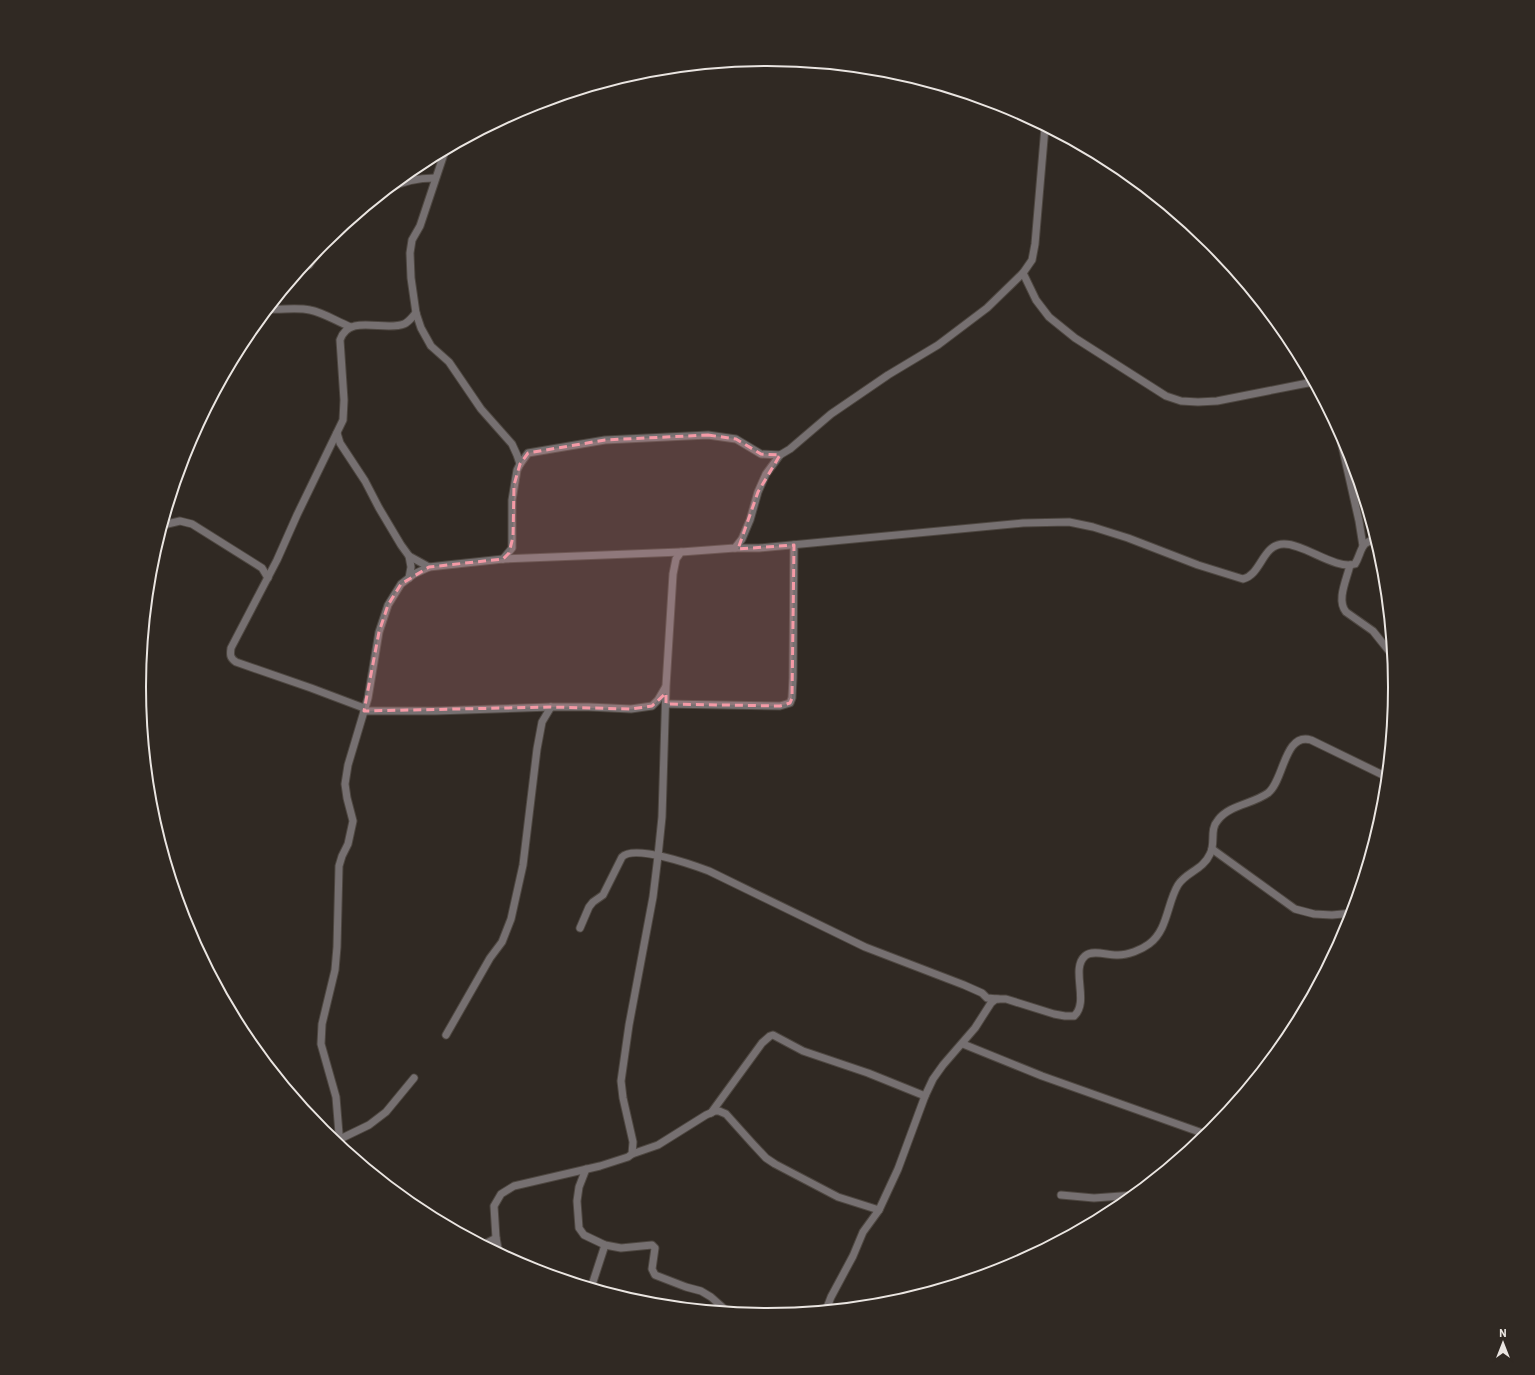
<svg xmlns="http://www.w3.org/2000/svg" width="1535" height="1375" font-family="Barlow,sans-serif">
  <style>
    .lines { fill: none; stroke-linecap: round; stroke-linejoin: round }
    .minor-casing { stroke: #4e4741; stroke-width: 9 }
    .minor { stroke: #767071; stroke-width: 7 }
    .marked { fill: #f49aa6; fill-opacity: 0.2; stroke: #f49aa6; stroke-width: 3; stroke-dasharray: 8 5; stroke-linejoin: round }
    .rim { fill: none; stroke: #eae5e1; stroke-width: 2 }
  </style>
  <rect width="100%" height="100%" fill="#302923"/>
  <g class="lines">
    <g class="minor-casing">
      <g id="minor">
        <path d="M 445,151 L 420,226 L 412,240 L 410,253 L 411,278 L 416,313 L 421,328 L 431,346 L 449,362 L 481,409 L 512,444 L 517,455 L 520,464"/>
        <path d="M 390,188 C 405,180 419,178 435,178"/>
        <path d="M 304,267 L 309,265 L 320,248 L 351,220"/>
        <path d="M 1023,273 L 1036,300 L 1049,317 L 1075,338 L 1166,396 L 1181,401 L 1198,402 L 1217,401 L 1313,382"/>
        <path d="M 269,309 C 282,310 297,307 310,310 C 325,313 337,322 351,327"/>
        <path d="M 1338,428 L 1359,521 L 1363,546"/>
        <path d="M 337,433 L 340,443 L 365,481 L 379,508 L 401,545 L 409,556 L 429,567"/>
        <path d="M 163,525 L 180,521 L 192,524 L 262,568 L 268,578"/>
        <path d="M 735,548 L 759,548 L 1023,523 L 1069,522 L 1093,527 L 1128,538 L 1198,565 L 1243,579 C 1262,574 1262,544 1284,544 C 1305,544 1335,570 1355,564 C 1362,553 1360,539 1377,541"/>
        <path d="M 503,559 L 512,548 L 512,500 L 517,470 L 520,464 L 528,453 L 605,440 L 708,435 L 736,439 L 761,454 L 780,455"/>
        <path d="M 1350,565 C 1347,579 1336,600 1346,612 L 1373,631 L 1393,656"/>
        <path d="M 409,578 L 411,567 L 409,556"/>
        <path d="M 666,704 L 780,706 L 790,703 L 792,698 L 793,678 L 794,545"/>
        <path d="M 364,708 L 311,688 L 236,662 C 230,658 230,655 231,648 L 277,560 L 297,515 L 343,420 L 344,400 L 340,340 C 349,313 384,332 404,324 C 409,322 412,317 416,313"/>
        <path d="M 364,711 L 435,711 L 551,707 L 589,707 L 631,709 L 652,706 L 658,700 L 665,688"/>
        <path d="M 1212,849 L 1295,909 L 1314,914 L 1332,915 L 1353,913"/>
        <path d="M 580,928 L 589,907 L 593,902 L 603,895 L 622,857 C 634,844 693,865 709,871 L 865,947 L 964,985 L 982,993 L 987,998 L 998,999"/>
        <path d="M 446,1035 L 490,958 L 502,942 L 511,919 L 523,865 L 537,749 L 542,722 L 551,707"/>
        <path d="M 963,1044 L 1042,1076 L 1208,1135"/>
        <path d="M 711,1113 L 762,1043 L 770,1036 L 773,1035 L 803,1051 L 868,1073 L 925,1096"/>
        <path d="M 340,1139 L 369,1125 L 386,1112 L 414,1078"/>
        <path d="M 340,1146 L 336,1097 L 321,1044 L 322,1024 L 335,970 L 337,947 L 339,866 L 342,856 L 348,844 L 353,821 L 347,798 L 345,784 L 348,765 L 368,698 L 379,632 L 388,605 L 401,584 L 414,574 L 429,567 L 447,565 L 503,559 L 681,552"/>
        <path d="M 632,1154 L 658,1145 L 706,1115 L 715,1111 L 719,1111 L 726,1114 L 752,1143 L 766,1158 L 775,1164 L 838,1197 L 879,1210"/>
        <path d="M 586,1169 L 579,1187 L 577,1201 L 579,1228 L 584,1235 L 605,1245 L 621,1248 L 652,1245 L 655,1248 L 652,1269 L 655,1275 L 686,1287 L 701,1291 L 711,1297 L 728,1312"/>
        <path d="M 1061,1195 L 1094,1198 L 1135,1195"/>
        <path d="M 496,1238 L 499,1253"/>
        <path d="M 483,1245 L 496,1238 L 494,1206 L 501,1194 L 514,1186 L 600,1166 L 628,1157 L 632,1154 L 633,1142 L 623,1098 L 621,1081 L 629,1025 L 653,897 L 658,856 L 662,817 L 666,686 L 673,574 L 676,559 L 681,552 L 735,548 L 742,539 L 750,520 L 758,492 L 766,474 L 780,455 L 790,449 L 831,414 L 888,375 L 938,345 L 987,308 L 1023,273 L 1032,260 L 1035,244 L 1045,127"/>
        <path d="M 591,1288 L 605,1245"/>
        <path d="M 826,1310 L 831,1297 L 853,1256 L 863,1232 L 879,1210 L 898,1169 L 925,1096 L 933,1079 L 943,1065 L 975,1028 L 991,1003 L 996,999 L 1006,999 L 1054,1014 L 1065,1016 L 1074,1016 C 1090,1002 1070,969 1085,956 C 1093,949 1109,956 1118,955 C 1128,955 1141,950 1149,944 C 1168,930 1167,903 1178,885 C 1186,872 1203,870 1210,854 C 1216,843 1209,830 1218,820 C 1229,805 1253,804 1268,793 C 1284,781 1284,732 1311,740 L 1387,777"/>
      </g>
    </g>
    <use href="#minor" class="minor"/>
  </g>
  <path class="marked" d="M 708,435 L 736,439 L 761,454 L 780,455 L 758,492 L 738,549 L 794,545 L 792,698 L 790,703 L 780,706 L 666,704 L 666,693 L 652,706 L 631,709 L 551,707 L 364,711 L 379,632 L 388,605 L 401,584 L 429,567 L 503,559 L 509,553 L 513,537 L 514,485 L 520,464 L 528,453 L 605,440 Z"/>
  <path d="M0 0H1535V1375H0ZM146 687a621 621 0 1 1 1242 0a621 621 0 1 1-1242 0Z" fill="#302923" fill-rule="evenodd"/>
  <path class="rim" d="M146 687a621 621 0 1 1 1242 0a621 621 0 1 1-1242 0Z"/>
  <g transform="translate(1503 1343)" stroke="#302923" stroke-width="3" paint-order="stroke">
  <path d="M0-3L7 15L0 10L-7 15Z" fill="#eae5e1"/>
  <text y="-6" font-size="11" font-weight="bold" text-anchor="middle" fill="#eae5e1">N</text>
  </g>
</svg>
